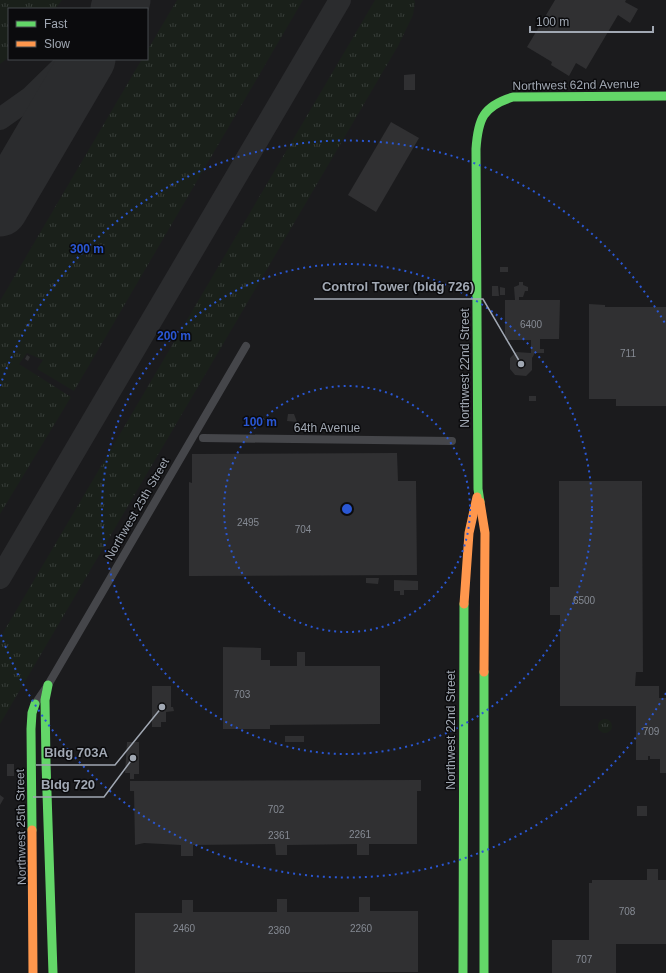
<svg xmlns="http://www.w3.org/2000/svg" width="666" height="973" font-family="Helvetica,sans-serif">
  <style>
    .built { fill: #1b1b1d; fill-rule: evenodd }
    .grass { fill: url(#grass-tufts) }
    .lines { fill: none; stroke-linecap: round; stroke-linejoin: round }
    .taxiway { stroke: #2b2c2e; stroke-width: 22 }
    .runway { stroke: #2b2c2e; stroke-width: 55 }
    .building { fill: #303032 }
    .street { stroke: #45464a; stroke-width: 8 }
    .fast { stroke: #63d668; stroke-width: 9 }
    .slow { stroke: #ff974d; stroke-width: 9 }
    .ring { fill: none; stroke: #2a57d4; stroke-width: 2; stroke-dasharray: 2 4 }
    .labels { text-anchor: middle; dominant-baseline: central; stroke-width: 3; stroke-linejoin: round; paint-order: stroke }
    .number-label { font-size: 10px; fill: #858a93 }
    .street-label { font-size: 12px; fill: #a1a8b3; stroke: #0b0b0d }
    .centre { fill: #2a57d4; stroke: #0b0b0d; stroke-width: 2 }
    .ring-label { font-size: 12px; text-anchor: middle; font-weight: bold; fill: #2a57d4; stroke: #0b0b0d; stroke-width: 3; stroke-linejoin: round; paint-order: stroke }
    .leader { fill: none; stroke: #a1a8b3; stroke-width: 1.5 }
    .callout-dot { fill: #a1a8b3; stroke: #0b0b0d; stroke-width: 1.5 }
    .callout-label { font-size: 13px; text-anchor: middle; font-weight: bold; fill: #a1a8b3; stroke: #0b0b0d; stroke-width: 3; stroke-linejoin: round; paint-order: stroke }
  </style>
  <defs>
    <pattern id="grass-tufts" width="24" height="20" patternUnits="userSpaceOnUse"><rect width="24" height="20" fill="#1a201a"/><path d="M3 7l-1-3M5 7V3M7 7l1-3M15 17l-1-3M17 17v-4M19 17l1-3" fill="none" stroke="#383e39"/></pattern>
  </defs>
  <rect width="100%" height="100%" fill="#111"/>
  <path class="built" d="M 0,0 L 666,0 L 666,973 L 0,973 ZM 9,9 L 147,9 L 147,59 L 9,59 Z"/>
  <g class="grass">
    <path d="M 0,0 L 62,0 L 55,9 L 9,9 L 9,57 L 0,64 Z"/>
    <path d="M 177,0 L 303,0 L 74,391 L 37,369 L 43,360 L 27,353 L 19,364 L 71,397 L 0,514 L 0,301 L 142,59 L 147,59 L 147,51 Z"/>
    <path d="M 375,0 L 414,0 L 415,2 L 413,15 L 398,46 L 0,724 L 0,638 Z"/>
    <circle cx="605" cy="726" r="7"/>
  </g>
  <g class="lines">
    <g class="taxiway">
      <path d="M 109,9 L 115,0"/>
      <path d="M 0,119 L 31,97 L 70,59"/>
      <path d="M 0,578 L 340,0"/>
    </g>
    <g class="runway">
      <path d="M 118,9 L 123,0"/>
      <path d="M 0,209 L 88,59"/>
    </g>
  </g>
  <g class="building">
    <path d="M 555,0 L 626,0 L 625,2 L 638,9 L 630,23 L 618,15 L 586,69 L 576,63 L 569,76 L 551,65 L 552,62 L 527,47 Z"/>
    <path d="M 415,74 L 415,90 L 404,90 L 404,75 Z"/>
    <path d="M 391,122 L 419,138 L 376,212 L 348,195 Z"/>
    <rect x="500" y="267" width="8" height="5"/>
    <path d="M 519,282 L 523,282 L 523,285 L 528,287 L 528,291 L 525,291 L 523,297 L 519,297 L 519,300 L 560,300 L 559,339 L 540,339 L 540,349 L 544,349 L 544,353 L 535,353 L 532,358 L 532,370 L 526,376 L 515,375 L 510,369 L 510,358 L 516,352 L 531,353 L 531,340 L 505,340 L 505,300 L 515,300 L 514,287 L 519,285 Z"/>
    <path d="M 492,286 L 498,286 L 499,296 L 492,296 Z"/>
    <path d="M 500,287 L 505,288 L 505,295 L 500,295 Z"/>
    <path d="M 589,304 L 605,305 L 605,307 L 666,307 L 666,406 L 616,406 L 616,399 L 589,399 Z"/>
    <path d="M 27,355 L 30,357 L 28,361 L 25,359 Z"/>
    <rect x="529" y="396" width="7" height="5"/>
    <path d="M 288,414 L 294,414 L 297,422 L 287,421 Z"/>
    <path d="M 397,453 L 398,481 L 416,481 L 417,575 L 189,576 L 189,482 L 192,483 L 192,454 Z"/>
    <path d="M 559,481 L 642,481 L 643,672 L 636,672 L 635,686 L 659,686 L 659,698 L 666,698 L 666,773 L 660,773 L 660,759 L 650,759 L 650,756 L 648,756 L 648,760 L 636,760 L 636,706 L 560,706 L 560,615 L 550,615 L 550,587 L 559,587 Z"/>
    <path d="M 366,578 L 379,578 L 378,584 L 366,583 Z"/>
    <path d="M 394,580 L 418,581 L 418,590 L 404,590 L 404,595 L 400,595 L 400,591 L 394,591 Z"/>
    <path d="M 223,647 L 261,648 L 261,660 L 270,660 L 270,666 L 297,666 L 297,652 L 305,652 L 305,666 L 380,666 L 380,724 L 270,725 L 270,729 L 223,729 Z"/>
    <path d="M 152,686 L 171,686 L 171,707 L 173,707 L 174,711 L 166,712 L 166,722 L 161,722 L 161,727 L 152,727 Z"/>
    <rect x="285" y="736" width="19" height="6"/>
    <path d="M 127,742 L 139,742 L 139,774 L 134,774 L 134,779 L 130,779 L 130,773 L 125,773 Z"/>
    <rect x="7" y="764" width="7" height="12"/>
    <path d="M 421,780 L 421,791 L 417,791 L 417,844 L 369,844 L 369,855 L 357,855 L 357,844 L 287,845 L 287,855 L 276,855 L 275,844 L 193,845 L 193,856 L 181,856 L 181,845 L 144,843 L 135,845 L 134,791 L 130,791 L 130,781 Z"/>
    <path d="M 0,795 L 4,798 L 0,805 Z"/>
    <rect x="637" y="806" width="10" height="10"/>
    <path d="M 647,869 L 658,869 L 658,880 L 666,880 L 666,944 L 616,944 L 616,973 L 552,973 L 552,940 L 589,940 L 589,883 L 592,883 L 592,880 L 647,880 Z"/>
    <path d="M 359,897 L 370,897 L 370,911 L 418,911 L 418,972 L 135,973 L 135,913 L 182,913 L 182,900 L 193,900 L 193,912 L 277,912 L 277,899 L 287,899 L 287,912 L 359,912 Z"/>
  </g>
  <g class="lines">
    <g class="street">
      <path d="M 203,438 L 452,441"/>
      <path d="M 35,704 L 48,685 L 246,346"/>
    </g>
    <g class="fast">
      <path d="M 480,502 L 478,489 L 476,149 C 478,119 483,106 513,97 L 666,96"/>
      <path d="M 48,685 L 45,700 L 46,763 L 53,973"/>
      <path d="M 32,830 L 31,729 L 32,713 L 35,704"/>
      <path d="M 463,973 L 464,604"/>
      <path d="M 484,973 L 484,672"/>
    </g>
    <g class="slow">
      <path d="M 480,502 L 485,533 L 484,672"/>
      <path d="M 464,604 L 469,533 L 477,497"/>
      <path d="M 32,830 L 33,973"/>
    </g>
  </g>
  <g class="ring">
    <circle cx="347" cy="509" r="123"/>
    <circle cx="347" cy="509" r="245"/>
    <path d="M666 693A368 368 0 0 1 0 632M0 386A368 368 0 0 1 666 325"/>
  </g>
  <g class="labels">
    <g class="number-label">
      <text x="531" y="324">6400</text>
      <text x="628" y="353">711</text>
      <text x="248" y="522">2495</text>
      <text x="303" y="529">704</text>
      <text x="584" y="600">6500</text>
      <text x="242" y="694">703</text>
      <text x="651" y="731">709</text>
      <text x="276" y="809">702</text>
      <text x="360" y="834">2261</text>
      <text x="279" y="835">2361</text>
      <text x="627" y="911">708</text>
      <text x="184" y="928">2460</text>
      <text x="361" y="928">2260</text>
      <text x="279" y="930">2360</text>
      <text x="584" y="959">707</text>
    </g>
    <g class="street-label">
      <text transform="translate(576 85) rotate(-1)">Northwest 62nd Avenue</text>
      <text transform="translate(465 368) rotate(-90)">Northwest 22nd Street</text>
      <text x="327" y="428">64th Avenue</text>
      <text transform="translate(137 509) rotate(-60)">Northwest 25th Street</text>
      <text transform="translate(451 730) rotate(-90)">Northwest 22nd Street</text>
      <text transform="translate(21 827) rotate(-91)">Northwest 25th Street</text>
    </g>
  </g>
  <circle cx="347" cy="509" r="6" class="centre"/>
  <g class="ring-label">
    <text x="87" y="253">300 m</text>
    <text x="174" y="340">200 m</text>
    <text x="260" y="426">100 m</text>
  </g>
  <path class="leader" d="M521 364L483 299H314M162 707L115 765H36M133 758L104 797H33"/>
  <g class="callout-dot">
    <circle cx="521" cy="364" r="4"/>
    <circle cx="162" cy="707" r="4"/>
    <circle cx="133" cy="758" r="4"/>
  </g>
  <g class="callout-label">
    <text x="398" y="291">Control Tower (bldg 726)</text>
    <text x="76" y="757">Bldg 703A</text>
    <text x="68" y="789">Bldg 720</text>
  </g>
  <rect x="8" y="8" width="140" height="52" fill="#0b0b0d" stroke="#474a4f"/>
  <rect x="16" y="21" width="20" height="6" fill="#63d668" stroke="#474a4f"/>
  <text x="44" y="28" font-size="12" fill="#a1a8b3">Fast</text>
  <rect x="16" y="41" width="20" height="6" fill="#ff974d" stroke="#474a4f"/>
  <text x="44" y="48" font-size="12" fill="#a1a8b3">Slow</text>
  <path d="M530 26v6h123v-6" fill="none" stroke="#a1a8b3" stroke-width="2"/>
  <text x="536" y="26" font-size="12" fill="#a1a8b3" stroke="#0b0b0d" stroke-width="3" paint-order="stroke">100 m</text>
</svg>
